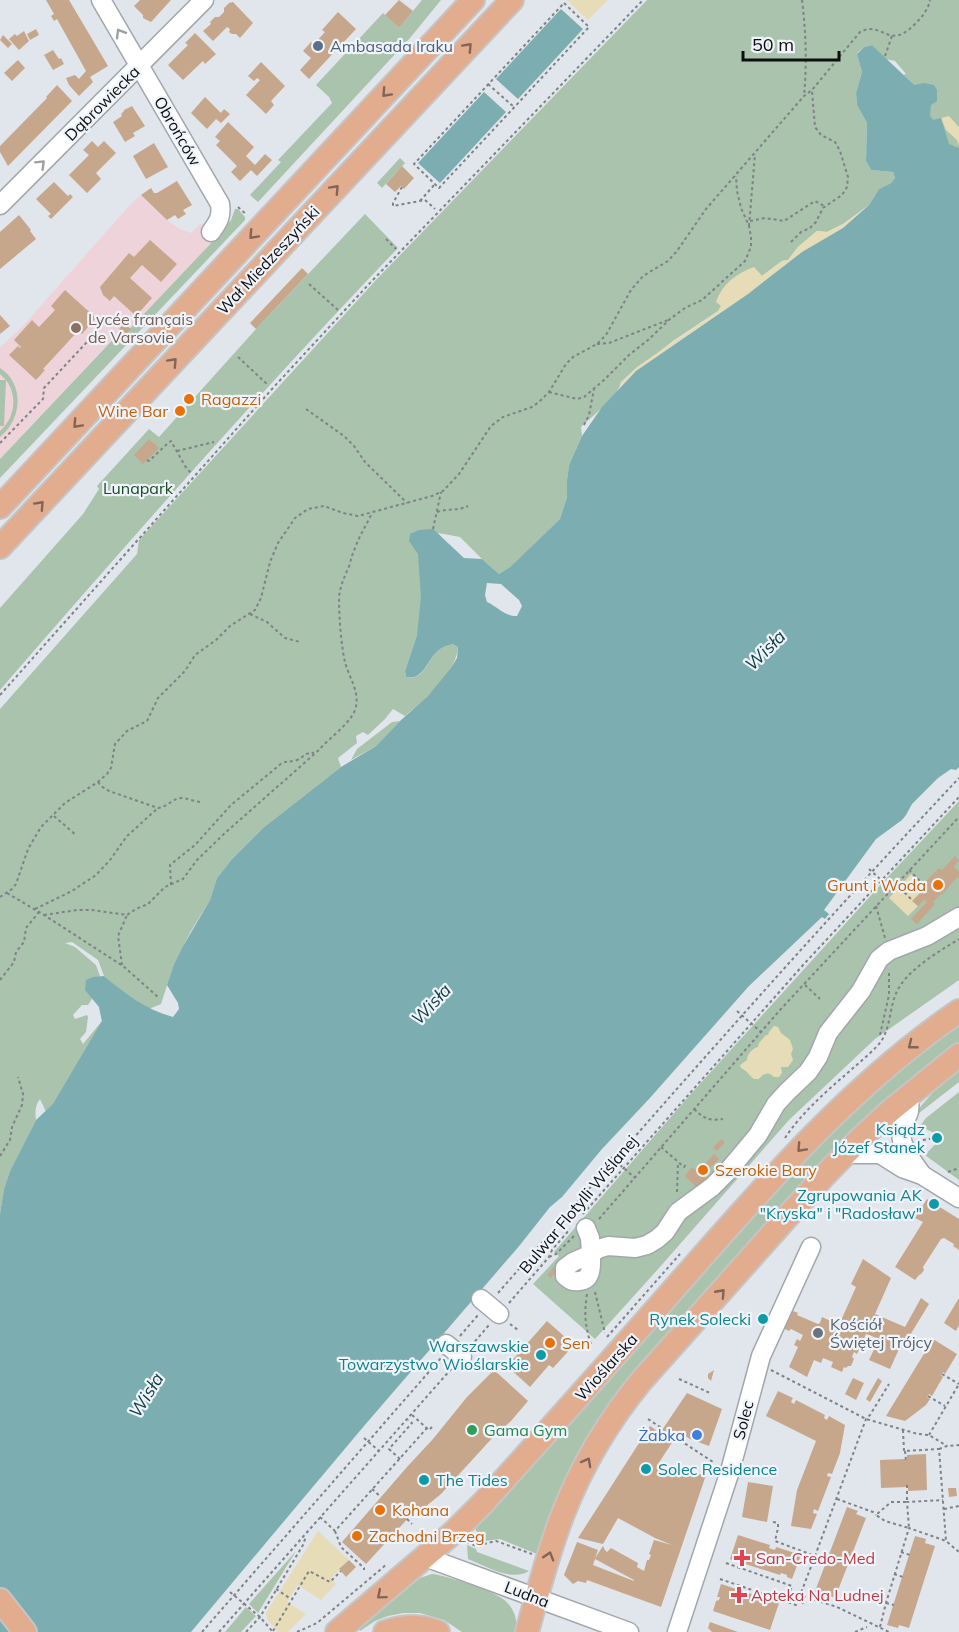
<svg xmlns="http://www.w3.org/2000/svg" width="959" height="1632" font-family="Mulish,sans-serif">
  <style>
    .education { fill: #eed4da }
    .green { fill: #aac3ac }
    .sand { fill: #e6dcb7 }
    .water { fill: #7cadb1; fill-rule: evenodd }
    .building { fill: #c6a78c; fill-rule: evenodd }
    .lines { fill: none; stroke-linecap: round; stroke-linejoin: round }
    .minor-casing { stroke: #a2a7ad; stroke-width: 21 }
    .major-casing { stroke: #c5c5c6; stroke-width: 26 }
    .path { stroke: #7f8287; stroke-width: 2; stroke-dasharray: 3 3; stroke-linecap: butt }
    .minor { stroke: #fff; stroke-width: 18 }
    .major { stroke: #e2ac8f; stroke-width: 22 }
    .oneway { stroke: #9e9f9f }
    .oneway2 { stroke: #826556 }
    .service-dot { fill: #5c6f8a; stroke: #eff4fa; stroke-width: 2 }
    .education-dot { fill: #8d6e63; stroke: #eff4fa; stroke-width: 2 }
    .food-dot { fill: #e8710a; stroke: #eff4fa; stroke-width: 2 }
    .culture-dot { fill: #0f9aa8; stroke: #eff4fa; stroke-width: 2 }
    .worship-dot { fill: #6b7280; stroke: #eff4fa; stroke-width: 2 }
    .leisure-dot { fill: #2e9e5b; stroke: #eff4fa; stroke-width: 2 }
    .shop-dot { fill: #3f7fe0; stroke: #eff4fa; stroke-width: 2 }
    .health-dot { fill: #e0444e; stroke: #eff4fa; stroke-width: 2 }
    .labels { text-anchor: middle; dominant-baseline: central; stroke-width: 4.5; stroke-linejoin: round; paint-order: stroke }
    .service-label { font-size: 16px; fill: #4e5e75; stroke: #eff4fa; text-anchor: start }
    .street-label { font-size: 16px; fill: #0d0e10; stroke: #eff4fa }
    .education-label { font-size: 16px; fill: #785e54; stroke: #eff4fa; text-anchor: start }
    .food-label { font-size: 16px; fill: #c56008; stroke: #eff4fa; text-anchor: start }
    .park-label { font-size: 16px; fill: #194922; stroke: #eff4fa }
    .culture-label { font-size: 16px; fill: #0d838f; stroke: #eff4fa; text-anchor: end }
    .worship-label { font-size: 16px; fill: #5b616d; stroke: #eff4fa; text-anchor: start }
    .leisure-label { font-size: 16px; fill: #27864d; stroke: #eff4fa; text-anchor: start }
    .shop-label { font-size: 16px; fill: #366cbe; stroke: #eff4fa; text-anchor: end }
    .health-label { font-size: 16px; fill: #be3a42; stroke: #eff4fa; text-anchor: start }
    .water-label { font-size: 18px; font-style: italic; fill: #0e3e41; stroke: #eff4fa }
  </style>
  <rect width="100%" height="100%" fill="#e1e6ed"/>
  <path class="education" d="M 141,195 L 167,220 L 180,229 L 191,233 L 201,223 L 217,238 L 125,335 L 120,331 L 0,459 L 0,347 L 22,327 L 128,207 Z"/>
  <g class="green">
    <path d="M 422,0 L 441,0 L 410,38 L 258,202 L 250,195 L 281,162 L 278,160 L 332,103 L 329,97 L 316,85 L 383,13 L 399,28 Z"/>
    <path d="M 647,0 L 959,0 L 959,150 L 948,160 L 930,115 C 928,100 914,85 903,75 L 906,74 L 895,61 L 886,59 L 872,45 L 864,47 L 857,53 L 862,72 L 856,93 L 857,105 L 867,123 L 866,161 L 871,170 L 893,172 L 895,178 L 891,183 L 879,189 L 869,205 L 843,224 L 827,232 L 817,231 L 798,247 L 788,260 L 782,261 L 762,276 L 759,273 L 721,306 L 718,311 L 673,341 L 621,382 C 619,396 591,417 581,427 L 582,436 L 569,465 L 567,480 L 567,497 L 560,519 L 510,567 L 499,574 L 482,559 L 460,537 L 438,533 L 444,540 L 417,635 L 405,671 L 406,677 C 424,682 427,659 439,650 C 442,647 449,645 453,644 L 458,646 C 456,676 426,698 405,716 L 393,709 L 385,719 L 368,735 L 363,732 L 356,736 L 357,743 L 338,758 L 341,767 L 263,828 L 232,859 L 217,878 L 210,900 L 191,931 L 174,964 L 161,1004 L 149,1009 L 126,995 L 104,976 L 98,960 L 72,942 L 65,943 L 75,947 L 96,965 L 101,979 L 92,999 L 88,1005 L 82,1005 L 73,1015 L 75,1019 L 87,1015 L 88,1017 L 86,1032 L 80,1039 L 83,1044 L 102,1021 L 99,1007 L 107,1024 L 47,1114 L 40,1099 C 35,1105 35,1113 36,1120 L 10,1171 L 4,1189 L 0,1214 L 0,709 L 137,554 L 139,540 L 376,280 Z"/>
    <path d="M 400,158 L 405,163 L 382,188 L 377,183 Z"/>
    <path d="M 235,209 L 238,209 L 245,217 L 245,220 L 0,478 L 0,459 L 121,331 L 125,334 L 216,238 L 216,237 L 231,220 Z"/>
    <path d="M 365,214 L 398,248 C 261,391 130,540 0,690 L 0,608 L 83,514 L 99,489 L 97,486 L 149,429 L 159,437 L 256,329 Z"/>
    <path d="M 0,368 C 25,384 22,420 0,437 L 0,431 C 15,418 18,396 6,380 L 4,426 L 0,426 L 0,380 L 6,380 L 0,374 Z"/>
    <path d="M 400,721 L 376,746 L 351,760 L 357,749 L 392,722 Z"/>
    <path d="M 959,801 L 959,980 L 875,1039 L 789,1120 L 659,1268 L 595,1339 L 533,1284 L 559,1256 L 554,1252 L 689,1096 L 884,881 Z"/>
    <path d="M 959,1024 L 959,1043 L 947,1052 L 601,1418 L 573,1463 L 549,1518 L 537,1554 L 500,1539 L 484,1541 L 475,1529 L 568,1427 L 823,1137 L 900,1068 Z"/>
    <path d="M 959,1070 L 959,1082 L 914,1117 L 915,1113 L 934,1091 Z"/>
    <path d="M 959,1092 L 959,1180 L 925,1155 L 941,1138 L 940,1136 L 920,1126 L 926,1118 Z"/>
    <path d="M 467,1545 L 476,1549 L 477,1552 L 529,1571 C 511,1582 486,1566 468,1559 Z"/>
    <path d="M 296,1551 L 258,1613 L 249,1604 Z"/>
    <path d="M 432,1574 C 445,1575 493,1591 503,1599 C 513,1606 519,1620 515,1632 L 462,1632 L 444,1620 L 420,1613 L 403,1613 L 388,1616 L 375,1621 L 360,1631 L 359,1629 L 420,1578 Z"/>
    <path d="M 246,1607 L 256,1616 L 241,1632 L 225,1632 Z"/>
  </g>
  <g class="sand">
    <path d="M 567,0 L 608,0 L 588,20 Z"/>
    <path d="M 949,116 L 959,127 L 959,146 L 957,140 L 946,130 L 941,118 Z"/>
    <path d="M 869,205 L 843,228 L 802,252 L 748,294 L 636,371 L 620,387 L 621,382 L 637,367 L 718,311 L 721,306 L 716,302 C 722,284 737,273 754,267 L 762,276 L 782,261 L 788,260 L 798,247 L 817,231 L 827,232 L 843,224 Z"/>
    <path d="M 911,874 L 925,888 L 913,901 L 918,906 L 908,916 L 889,898 Z"/>
    <path d="M 774,1026 L 778,1027 L 781,1033 L 790,1040 L 793,1049 L 791,1054 L 793,1060 L 788,1067 L 781,1067 L 782,1073 L 779,1077 L 774,1077 C 768,1071 764,1073 759,1079 L 754,1079 C 749,1076 749,1072 741,1068 L 740,1065 L 747,1060 C 747,1054 753,1048 758,1047 L 759,1043 L 766,1035 L 768,1035 L 769,1032 Z"/>
    <path d="M 318,1531 L 349,1560 L 331,1578 L 336,1584 L 321,1600 L 298,1585 L 287,1602 L 306,1614 L 288,1632 L 278,1632 L 267,1619 L 266,1613 Z"/>
  </g>
  <g class="water">
    <path d="M 561,9 L 583,29 L 518,99 L 496,79 Z"/>
    <path d="M 872,45 L 914,85 L 924,83 L 934,85 L 937,90 L 937,101 L 931,105 L 930,115 L 933,120 L 941,118 L 949,144 L 959,148 L 959,767 L 956,770 L 951,769 L 938,778 L 912,804 L 906,815 L 902,820 L 876,839 L 824,910 L 829,914 L 825,919 L 822,917 L 749,986 L 649,1099 L 602,1149 L 562,1197 L 550,1207 L 520,1245 L 364,1426 L 191,1632 L 0,1632 L 0,1214 L 4,1189 L 10,1171 L 36,1120 L 53,1104 L 102,1021 L 99,1007 L 85,990 L 86,980 L 93,977 L 104,976 C 127,995 145,1009 173,1017 L 179,1009 L 178,1003 L 167,985 L 174,964 L 182,948 L 210,900 L 217,878 L 232,859 L 263,828 L 341,767 L 376,746 L 400,721 L 428,696 L 451,668 L 457,658 L 458,647 L 453,644 C 449,645 442,647 439,650 C 427,659 424,681 406,677 L 405,671 L 417,635 L 421,597 L 418,554 L 409,541 L 410,534 L 419,530 L 433,529 L 464,558 L 482,559 L 499,574 L 510,567 L 560,519 L 567,497 L 567,480 L 569,465 L 582,436 L 602,407 L 636,371 L 748,294 L 802,252 L 843,228 L 869,205 L 879,189 L 891,183 L 895,178 L 893,172 L 871,170 L 866,161 L 867,123 L 857,105 L 856,93 L 862,72 L 857,54 L 864,47 ZM 487,583 L 501,584 L 519,600 L 522,606 L 517,616 C 504,616 498,607 487,602 L 485,595 Z"/>
    <path d="M 484,92 L 506,112 L 440,183 L 418,163 Z"/>
  </g>
  <g class="building">
    <path d="M 46,0 L 69,0 L 108,66 L 90,77 L 93,82 L 79,96 L 69,85 L 66,78 L 75,75 L 79,79 L 86,71 L 57,19 L 54,21 L 51,16 L 54,14 Z"/>
    <path d="M 140,0 L 171,0 L 151,22 L 143,18 L 143,15 L 134,6 Z"/>
    <path d="M 399,0 L 413,11 L 399,28 L 385,15 Z"/>
    <path d="M 233,2 L 253,23 L 240,38 L 236,34 L 232,34 L 229,32 L 230,29 L 227,27 L 213,41 L 203,31 L 211,24 L 210,22 L 215,17 L 219,17 L 224,12 L 224,8 L 229,3 Z"/>
    <path d="M 338,12 L 356,29 L 309,79 L 300,70 L 311,58 L 303,51 L 311,42 L 314,44 L 325,32 L 322,30 Z"/>
    <path d="M 36,29 L 39,35 L 30,40 L 27,34 Z"/>
    <path d="M 24,31 L 29,41 L 19,50 L 9,39 L 15,34 L 17,36 Z"/>
    <path d="M 195,33 L 216,54 L 205,64 L 203,61 L 183,80 L 168,65 L 188,45 L 185,43 Z"/>
    <path d="M 3,35 L 12,44 L 8,48 L 0,40 Z"/>
    <path d="M 53,50 L 59,59 L 61,58 L 64,64 L 53,70 L 44,55 Z"/>
    <path d="M 18,60 L 25,68 L 12,81 L 4,73 Z"/>
    <path d="M 261,62 L 285,86 L 271,101 L 274,105 L 266,114 L 246,95 L 260,80 L 257,78 L 254,81 L 248,76 Z"/>
    <path d="M 57,85 L 72,101 L 8,166 L 0,152 L 0,146 L 47,98 L 46,97 Z"/>
    <path d="M 205,97 L 221,113 L 224,109 L 230,114 L 221,123 L 216,119 L 207,129 L 191,113 Z"/>
    <path d="M 132,106 L 145,126 L 133,133 L 135,136 L 125,142 L 113,122 L 122,116 L 121,114 L 124,111 L 124,110 Z"/>
    <path d="M 228,122 L 254,147 L 246,156 L 255,165 L 265,154 L 272,160 L 257,176 L 251,170 L 240,181 L 231,172 L 237,166 L 216,145 L 220,141 L 215,137 Z"/>
    <path d="M 92,141 L 98,147 L 104,141 L 116,153 L 96,173 L 101,179 L 87,193 L 69,175 L 89,155 L 83,150 Z"/>
    <path d="M 154,143 L 168,167 L 146,179 L 133,156 Z"/>
    <path d="M 402,166 L 414,178 L 404,189 L 401,186 L 395,192 L 386,184 Z"/>
    <path d="M 177,181 L 192,205 L 183,210 L 186,214 L 178,219 L 175,215 L 167,220 L 141,195 L 151,188 L 154,193 L 157,193 Z"/>
    <path d="M 54,182 L 68,196 L 70,194 L 73,197 L 51,219 L 48,216 L 51,214 L 36,199 Z"/>
    <path d="M 19,215 L 31,230 L 30,231 L 36,239 L 0,269 L 0,232 Z"/>
    <path d="M 150,240 L 177,264 L 161,282 L 142,265 L 130,278 L 152,298 L 136,316 L 114,296 L 110,301 L 103,295 L 100,287 L 129,253 L 134,257 Z"/>
    <path d="M 302,268 L 308,274 L 256,329 L 250,323 Z"/>
    <path d="M 65,290 L 96,318 L 82,334 L 78,331 L 43,369 L 45,370 L 36,380 L 9,355 L 18,346 L 20,348 L 21,347 L 14,340 L 32,320 L 39,327 L 55,310 L 51,306 Z"/>
    <path d="M 0,315 L 10,326 L 0,334 Z"/>
    <path d="M 123,324 L 126,325 L 131,329 L 125,335 L 119,329 Z"/>
    <path d="M 149,439 L 159,448 L 143,464 L 134,455 Z"/>
    <path d="M 955,856 L 959,860 L 954,867 L 959,872 L 959,879 L 957,877 L 942,895 L 941,894 L 933,902 L 935,904 L 917,924 L 911,919 L 927,902 L 924,900 L 918,906 L 912,901 L 925,888 L 922,885 L 939,868 L 942,870 Z"/>
    <path d="M 721,1139 L 725,1142 L 717,1151 L 713,1148 Z"/>
    <path d="M 714,1154 L 719,1159 L 702,1175 L 706,1178 L 697,1188 L 685,1176 L 692,1167 L 698,1172 Z"/>
    <path d="M 927,1199 L 959,1219 L 959,1250 L 953,1246 L 954,1244 L 944,1238 L 941,1239 L 923,1267 L 924,1270 L 921,1274 L 919,1275 L 915,1280 L 895,1267 L 923,1222 L 915,1218 Z"/>
    <path d="M 863,1259 L 891,1278 L 875,1314 L 905,1327 L 921,1298 L 929,1304 L 901,1350 L 899,1349 L 890,1369 L 869,1360 L 879,1339 L 866,1334 L 857,1354 L 854,1352 L 852,1357 L 854,1359 L 851,1366 L 848,1366 L 846,1368 L 844,1367 L 842,1372 L 831,1367 L 833,1362 L 823,1358 L 821,1363 L 814,1360 L 807,1377 L 789,1367 L 798,1347 L 794,1345 L 797,1339 L 800,1341 L 803,1335 L 791,1329 L 789,1331 L 783,1328 L 791,1310 L 798,1313 L 797,1315 L 818,1324 L 820,1323 L 822,1317 L 839,1325 L 856,1287 L 851,1284 Z"/>
    <path d="M 555,1266 L 558,1269 L 551,1278 L 547,1275 Z"/>
    <path d="M 959,1298 L 959,1325 L 956,1331 L 944,1323 Z"/>
    <path d="M 547,1321 L 574,1345 L 553,1368 L 549,1365 L 530,1387 L 507,1366 Z"/>
    <path d="M 933,1339 L 957,1354 L 945,1374 L 943,1372 L 942,1374 L 941,1375 L 943,1377 L 932,1396 L 929,1394 L 927,1397 L 930,1399 L 926,1405 L 905,1421 L 886,1416 Z"/>
    <path d="M 494,1370 L 528,1401 L 511,1421 L 495,1435 L 441,1494 L 414,1516 L 412,1514 L 366,1564 L 342,1542 L 407,1467 L 433,1439 L 467,1397 Z"/>
    <path d="M 714,1370 L 711,1381 L 708,1378 L 708,1374 Z"/>
    <path d="M 853,1378 L 864,1383 L 856,1400 L 845,1394 Z"/>
    <path d="M 878,1378 L 882,1381 L 870,1402 L 866,1399 Z"/>
    <path d="M 778,1391 L 793,1398 L 791,1402 L 794,1404 L 796,1400 L 825,1415 L 824,1418 L 827,1420 L 829,1416 L 845,1425 L 840,1453 L 832,1474 L 828,1473 L 827,1476 L 831,1477 L 818,1511 L 814,1509 L 813,1513 L 817,1514 L 811,1529 L 791,1526 L 797,1490 L 816,1441 L 766,1416 Z"/>
    <path d="M 687,1393 L 722,1409 L 709,1446 L 690,1439 L 679,1432 L 658,1464 L 679,1472 L 706,1475 L 661,1607 L 587,1580 L 586,1583 L 578,1581 L 573,1584 L 564,1575 L 577,1542 L 598,1550 L 595,1558 L 603,1546 L 605,1550 L 607,1552 L 611,1548 L 638,1563 L 637,1567 L 644,1571 L 647,1560 L 649,1560 L 651,1555 L 649,1554 L 654,1540 L 672,1545 L 655,1538 L 618,1518 L 603,1544 L 578,1538 L 650,1426 L 660,1433 ZM 595,1559 L 634,1580 L 634,1581 L 593,1565 Z"/>
    <path d="M 926,1454 L 927,1490 L 908,1491 L 908,1485 L 906,1485 L 906,1487 L 881,1488 L 880,1460 L 905,1459 L 905,1460 L 907,1460 L 907,1455 Z"/>
    <path d="M 748,1482 L 773,1486 L 767,1522 L 742,1517 Z"/>
    <path d="M 948,1488 L 956,1488 L 957,1496 L 949,1497 Z"/>
    <path d="M 847,1507 L 858,1511 L 856,1514 L 866,1518 L 835,1598 L 826,1594 L 824,1598 L 814,1594 Z"/>
    <path d="M 738,1535 L 770,1545 L 769,1548 L 775,1550 L 776,1547 L 801,1555 L 792,1579 L 787,1577 L 787,1575 L 781,1573 L 780,1575 L 742,1563 L 743,1561 L 736,1558 L 735,1561 L 730,1559 Z"/>
    <path d="M 915,1536 L 926,1539 L 925,1543 L 935,1546 L 909,1628 L 899,1625 L 898,1628 L 887,1625 Z"/>
    <path d="M 349,1560 L 356,1567 L 346,1577 L 339,1569 Z"/>
    <path d="M 721,1584 L 779,1603 L 770,1630 L 713,1611 L 716,1601 L 719,1600 L 720,1597 L 717,1597 Z"/>
    <path d="M 710,1622 L 738,1632 L 712,1632 L 708,1628 Z"/>
  </g>
  <g class="lines">
    <g class="minor-casing">
      <g id="minor">
        <path d="M 101,0 L 220,204 C 222,217 218,222 211,232"/>
        <path d="M 0,205 L 204,0"/>
        <path d="M 909,1096 C 909,1100 910,1106 909,1111 C 908,1117 903,1122 902,1128 C 898,1146 913,1161 922,1175"/>
        <path d="M 846,1154 L 880,1154 L 902,1168 L 922,1175 L 959,1198"/>
        <path d="M 586,1228 L 590,1238 L 591,1254 L 573,1262 L 565,1268 L 565,1276 C 570,1280 572,1282 579,1281 C 593,1280 591,1265 591,1254 L 598,1249 L 608,1246 L 635,1248 L 647,1245 L 657,1239 L 665,1232 L 678,1212 L 712,1187 L 728,1171 L 758,1135 L 776,1104 L 787,1092 L 808,1072 L 818,1057 L 828,1033 L 861,991 L 879,959 L 889,951 L 927,936 L 959,917"/>
        <path d="M 481,1299 L 499,1314"/>
        <path d="M 446,1344 L 462,1357"/>
        <path d="M 425,1557 L 629,1632"/>
        <path d="M 677,1632 L 730,1471 L 761,1356 L 811,1247"/>
      </g>
    </g>
    <g class="major-casing">
      <g id="major">
        <path d="M 0,507 L 473,0"/>
        <path d="M 0,547 L 512,0"/>
        <path d="M 0,1600 L 25,1632"/>
        <path d="M 337,1632 L 455,1531 L 484,1502 C 550,1429 615,1356 680,1282 C 766,1184 851,1085 959,1011"/>
        <path d="M 385,1632 C 402,1626 421,1625 438,1632"/>
        <path d="M 527,1632 C 538,1592 548,1552 563,1514 C 582,1465 609,1420 642,1380 L 822,1178 L 860,1139 L 890,1111 L 959,1055"/>
      </g>
    </g>
    <g class="path">
      <path d="M 802,0 C 806,32 807,64 804,96"/>
      <path d="M 564,3 L 589,27 L 439,188 L 414,164 Z"/>
      <path d="M 885,56 L 892,36"/>
      <path d="M 488,84 L 514,107"/>
      <path d="M 402,187 L 393,203 L 393,206 L 425,200 L 435,209"/>
      <path d="M 420,201 L 435,184"/>
      <path d="M 238,207 L 247,215"/>
      <path d="M 750,221 L 765,218 L 784,221 L 815,201 L 824,206"/>
      <path d="M 749,226 L 755,154"/>
      <path d="M 386,239 L 396,249"/>
      <path d="M 791,242 L 801,232 L 810,228 L 816,222 L 823,208 L 842,195 L 847,187 L 848,177 L 840,151 L 835,142 L 821,135 L 815,127 L 812,91"/>
      <path d="M 309,284 L 338,310"/>
      <path d="M 597,344 L 609,343 L 668,320"/>
      <path d="M 238,357 L 268,385"/>
      <path d="M 549,392 L 577,399 L 584,397 L 604,380 L 629,355 L 648,340 L 670,319 L 685,308 L 702,300 L 745,261 L 751,247 L 751,237 L 749,226 L 741,208 L 737,191 L 736,176"/>
      <path d="M 306,409 L 344,436 L 354,446 L 365,462 L 407,503"/>
      <path d="M 584,425 L 589,415 L 594,389"/>
      <path d="M 0,443 L 43,399 L 44,388 L 87,342"/>
      <path d="M 177,451 L 214,442"/>
      <path d="M 147,460 L 149,461 L 167,444 L 171,441 L 185,466 L 191,473"/>
      <path d="M 437,512 C 449,508 458,511 468,506"/>
      <path d="M 433,529 L 441,492"/>
      <path d="M 250,614 L 267,622 L 285,638 L 300,642"/>
      <path d="M 0,695 L 272,389 L 369,284 L 643,0"/>
      <path d="M 98,782 L 101,786 L 109,791 L 158,808 C 167,807 172,799 181,798 C 187,798 195,802 202,802"/>
      <path d="M 54,816 L 76,835"/>
      <path d="M 869,869 L 891,889"/>
      <path d="M 909,870 L 923,884"/>
      <path d="M 896,884 L 913,901"/>
      <path d="M 171,885 L 170,865 L 195,845 L 231,805 L 282,763 C 287,761 291,762 297,760 C 304,757 305,752 314,753"/>
      <path d="M 7,893 L 44,915 L 123,966 L 158,997"/>
      <path d="M 0,897 L 12,889 L 16,884 L 28,849 L 41,827 L 65,803 L 98,782 L 107,774 L 111,768 L 115,744 L 127,731 L 147,721 L 158,698 L 185,671 L 195,655 L 216,640 L 230,626 L 255,610 L 261,598 L 270,562 L 278,543 L 295,518 L 308,509 L 324,506 L 343,513 L 358,516 L 432,496 L 443,491 L 459,474 L 491,426 L 503,417 L 532,407 L 539,402 L 549,392 L 566,364 L 573,357 L 597,344 L 606,335 L 631,290 L 638,282 L 643,276 L 668,261 L 677,251 L 706,209 L 804,96 L 812,90 L 860,32 C 883,20 888,51 914,25 C 922,17 928,10 930,0"/>
      <path d="M 876,906 L 885,938"/>
      <path d="M 35,909 L 72,891 L 96,875 L 110,860 L 127,836 L 158,808"/>
      <path d="M 44,915 L 77,910 L 92,910 L 127,915 L 136,909 L 148,904 L 165,887 L 183,879 L 197,860 L 225,833 L 319,750 C 330,737 349,725 355,710 C 361,693 349,678 345,662 C 341,645 339,616 339,598 C 340,585 345,576 350,564 C 351,559 352,555 354,551 C 358,538 366,526 372,513"/>
      <path d="M 122,965 L 118,936 L 127,915"/>
      <path d="M 0,980 L 14,962 L 16,952 L 24,942 L 26,928 L 39,912"/>
      <path d="M 805,985 L 820,999"/>
      <path d="M 737,1011 L 761,1032"/>
      <path d="M 880,1035 L 889,995 L 889,973"/>
      <path d="M 694,1109 C 705,1119 708,1121 723,1119"/>
      <path d="M 785,1138 C 802,1112 828,1090 852,1069 C 861,1061 871,1053 879,1044 C 890,1031 889,1012 895,996 C 903,972 938,952 959,939"/>
      <path d="M 917,1141 L 935,1138"/>
      <path d="M 661,1147 L 684,1167 L 687,1163"/>
      <path d="M 0,1156 L 10,1140 L 12,1127 L 22,1105 L 23,1094 L 18,1077"/>
      <path d="M 611,1157 L 635,1178"/>
      <path d="M 948,1172 L 959,1168"/>
      <path d="M 677,1192 L 678,1162"/>
      <path d="M 583,1214 L 804,964 L 959,797"/>
      <path d="M 599,1219 L 780,1010 L 959,817"/>
      <path d="M 549,1257 L 556,1254 L 574,1236"/>
      <path d="M 595,1292 L 605,1333"/>
      <path d="M 498,1293 C 650,1119 801,946 959,778"/>
      <path d="M 587,1294 C 584,1314 585,1325 591,1345"/>
      <path d="M 509,1303 L 549,1257 L 552,1250 L 570,1229"/>
      <path d="M 510,1324 L 518,1330"/>
      <path d="M 460,1336 L 478,1315"/>
      <path d="M 607,1337 L 680,1254"/>
      <path d="M 471,1346 L 489,1325"/>
      <path d="M 771,1370 L 866,1419 L 918,1434 L 929,1435 L 947,1446"/>
      <path d="M 942,1374 L 959,1384"/>
      <path d="M 679,1379 L 710,1393"/>
      <path d="M 928,1396 L 945,1406"/>
      <path d="M 412,1415 L 429,1430 L 432,1427"/>
      <path d="M 648,1419 L 663,1429"/>
      <path d="M 903,1430 L 904,1451 L 939,1449 L 946,1541 L 959,1552"/>
      <path d="M 929,1435 L 959,1384"/>
      <path d="M 675,1437 L 713,1462"/>
      <path d="M 364,1438 L 379,1451"/>
      <path d="M 939,1449 L 947,1446 L 959,1445"/>
      <path d="M 905,1451 L 906,1461"/>
      <path d="M 400,1459 L 389,1449 L 412,1423 L 408,1420"/>
      <path d="M 907,1485 L 907,1502 L 891,1502 L 876,1515 L 885,1521 L 909,1528 L 907,1502 L 943,1500"/>
      <path d="M 372,1489 L 381,1497"/>
      <path d="M 837,1499 L 873,1512 L 876,1515"/>
      <path d="M 944,1509 L 959,1506"/>
      <path d="M 320,1517 L 335,1531 L 427,1428"/>
      <path d="M 407,1519 L 412,1524"/>
      <path d="M 773,1522 L 778,1523 L 778,1528 L 775,1541 L 815,1556 L 866,1419 L 870,1415 L 889,1384"/>
      <path d="M 335,1531 L 341,1547 L 364,1568 L 364,1570"/>
      <path d="M 467,1542 L 476,1546 L 496,1541 L 532,1554"/>
      <path d="M 901,1552 L 910,1555"/>
      <path d="M 726,1563 L 792,1586 L 790,1592"/>
      <path d="M 894,1574 L 903,1577"/>
      <path d="M 720,1579 L 799,1606"/>
      <path d="M 276,1589 L 291,1599"/>
      <path d="M 230,1592 L 260,1617 L 273,1632"/>
      <path d="M 787,1602 L 790,1592 L 837,1607 L 889,1632"/>
      <path d="M 886,1603 L 894,1605"/>
      <path d="M 803,1604 L 801,1593 L 815,1556"/>
      <path d="M 880,1627 L 886,1603 L 909,1528 L 946,1541"/>
      <path d="M 273,1631 L 309,1571 L 330,1582 L 341,1571"/>
      <path d="M 202,1632 L 441,1358"/>
      <path d="M 219,1632 L 452,1368"/>
      <path d="M 246,1632 L 260,1617 L 303,1545 L 306,1536"/>
      <path d="M 297,1632 L 317,1623 L 387,1564"/>
      <path d="M 855,1632 L 867,1627"/>
    </g>
    <use href="#minor" class="minor"/>
    <use href="#major" class="major"/>
  </g>
  <defs><path id="oneway-chevron" d="M-2-3.5L2.5 0L-2 3.5" fill="none" stroke-width="1.6" stroke-linecap="round" stroke-linejoin="round" transform="scale(1.5)"/></defs>
  <g class="oneway">
    <use href="#oneway-chevron" transform="translate(120 33) rotate(-121)"/>
    <use href="#oneway-chevron" transform="translate(41 164) rotate(-45)"/>
  </g>
  <g class="oneway2">
    <use href="#oneway-chevron" transform="translate(468 47) rotate(-47)"/>
    <use href="#oneway-chevron" transform="translate(386 93) rotate(133)"/>
    <use href="#oneway-chevron" transform="translate(335 189) rotate(-47)"/>
    <use href="#oneway-chevron" transform="translate(253 235) rotate(133)"/>
    <use href="#oneway-chevron" transform="translate(173 362) rotate(-47)"/>
    <use href="#oneway-chevron" transform="translate(77 424) rotate(133)"/>
    <use href="#oneway-chevron" transform="translate(40 505) rotate(-47)"/>
    <use href="#oneway-chevron" transform="translate(912 1045) rotate(142)"/>
    <use href="#oneway-chevron" transform="translate(801 1148) rotate(133)"/>
    <use href="#oneway-chevron" transform="translate(721 1293) rotate(-48)"/>
    <use href="#oneway-chevron" transform="translate(587 1462) rotate(-61)"/>
    <use href="#oneway-chevron" transform="translate(549 1556) rotate(-73)"/>
    <use href="#oneway-chevron" transform="translate(381 1595) rotate(140)"/>
  </g>
  <circle class="service-dot" cx="318" cy="46" r="6"/>
  <circle class="education-dot" cx="76" cy="328" r="6"/>
  <g class="food-dot">
    <circle cx="189" cy="399" r="6"/>
    <circle cx="180" cy="411" r="6"/>
    <circle cx="938" cy="885" r="6"/>
    <circle cx="703" cy="1170" r="6"/>
    <circle cx="550" cy="1343" r="6"/>
    <circle cx="380" cy="1510" r="6"/>
    <circle cx="357" cy="1536" r="6"/>
  </g>
  <g class="culture-dot">
    <circle cx="937" cy="1138" r="6"/>
    <circle cx="934" cy="1204" r="6"/>
    <circle cx="763" cy="1319" r="6"/>
    <circle cx="541" cy="1355" r="6"/>
    <circle cx="646" cy="1469" r="6"/>
    <circle cx="424" cy="1480" r="6"/>
  </g>
  <circle class="worship-dot" cx="818" cy="1333" r="6"/>
  <circle class="leisure-dot" cx="472" cy="1430" r="6"/>
  <circle class="shop-dot" cx="697" cy="1435" r="6"/>
  <g class="health-dot">
    <path d="M739 1549h6v6h6v6h-6v6h-6v-6h-6v-6h6z"/>
    <path d="M736 1586h6v6h6v6h-6v6h-6v-6h-6v-6h6z"/>
  </g>
  <g class="labels">
    <g class="service-label">
      <text x="330" y="46">Ambasada Iraku</text>
    </g>
    <g class="street-label">
      <text transform="translate(102 103) rotate(-45)">Dąbrowiecka</text>
      <text transform="translate(178 131) rotate(60)">Obrońców</text>
      <text transform="translate(268 260) rotate(-47)">Wał Miedzeszyński</text>
      <text transform="translate(578 1204) rotate(-50)">Bulwar Flotylli Wiślanej</text>
      <text transform="translate(606 1367) rotate(-48)">Wioślarska</text>
      <text transform="translate(743 1420) rotate(-75)">Solec</text>
      <text transform="translate(527 1594) rotate(21)">Ludna</text>
    </g>
    <g class="education-label">
      <text x="88" y="319">Lycée français<tspan x="88" dy="18">de Varsovie</tspan></text>
    </g>
    <g class="food-label">
      <text x="201" y="399">Ragazzi</text>
      <text x="168" y="411" text-anchor="end">Wine Bar</text>
      <text x="926" y="885" text-anchor="end">Grunt i Woda</text>
      <text x="715" y="1170">Szerokie Bary</text>
      <text x="562" y="1343">Sen</text>
      <text x="392" y="1510">Kohana</text>
      <text x="369" y="1536">Zachodni Brzeg</text>
    </g>
    <g class="park-label">
      <text x="138" y="488">Lunapark</text>
    </g>
    <g class="culture-label">
      <text x="925" y="1129">Ksiądz<tspan x="925" dy="18">Józef Stanek</tspan></text>
      <text x="922" y="1195">Zgrupowania AK<tspan x="922" dy="18">"Kryska" i "Radosław"</tspan></text>
      <text x="751" y="1319">Rynek Solecki</text>
      <text x="529" y="1346">Warszawskie<tspan x="529" dy="18">Towarzystwo Wioślarskie</tspan></text>
      <text x="658" y="1469" text-anchor="start">Solec Residence</text>
      <text x="436" y="1480" text-anchor="start">The Tides</text>
    </g>
    <g class="worship-label">
      <text x="830" y="1324">Kościół<tspan x="830" dy="18">Świętej Trójcy</tspan></text>
    </g>
    <g class="leisure-label">
      <text x="484" y="1430">Gama Gym</text>
    </g>
    <g class="shop-label">
      <text x="685" y="1435">Żabka</text>
    </g>
    <g class="health-label">
      <text x="756" y="1558">San-Credo-Med</text>
      <text x="751" y="1595">Apteka Na Ludnej</text>
    </g>
    <g class="water-label">
      <text transform="translate(765 650) rotate(-45)">Wisła</text>
      <text transform="translate(431 1004) rotate(-47)">Wisła</text>
      <text transform="translate(146 1395) rotate(-58)">Wisła</text>
    </g>
  </g>
  <path d="M743 51v9h96v-9" fill="none" stroke="#0d0e10" stroke-width="3"/>
  <text x="752" y="51" font-size="18" fill="#0d0e10" stroke="#eff4fa" stroke-width="4.5" paint-order="stroke">50 m</text>
</svg>
